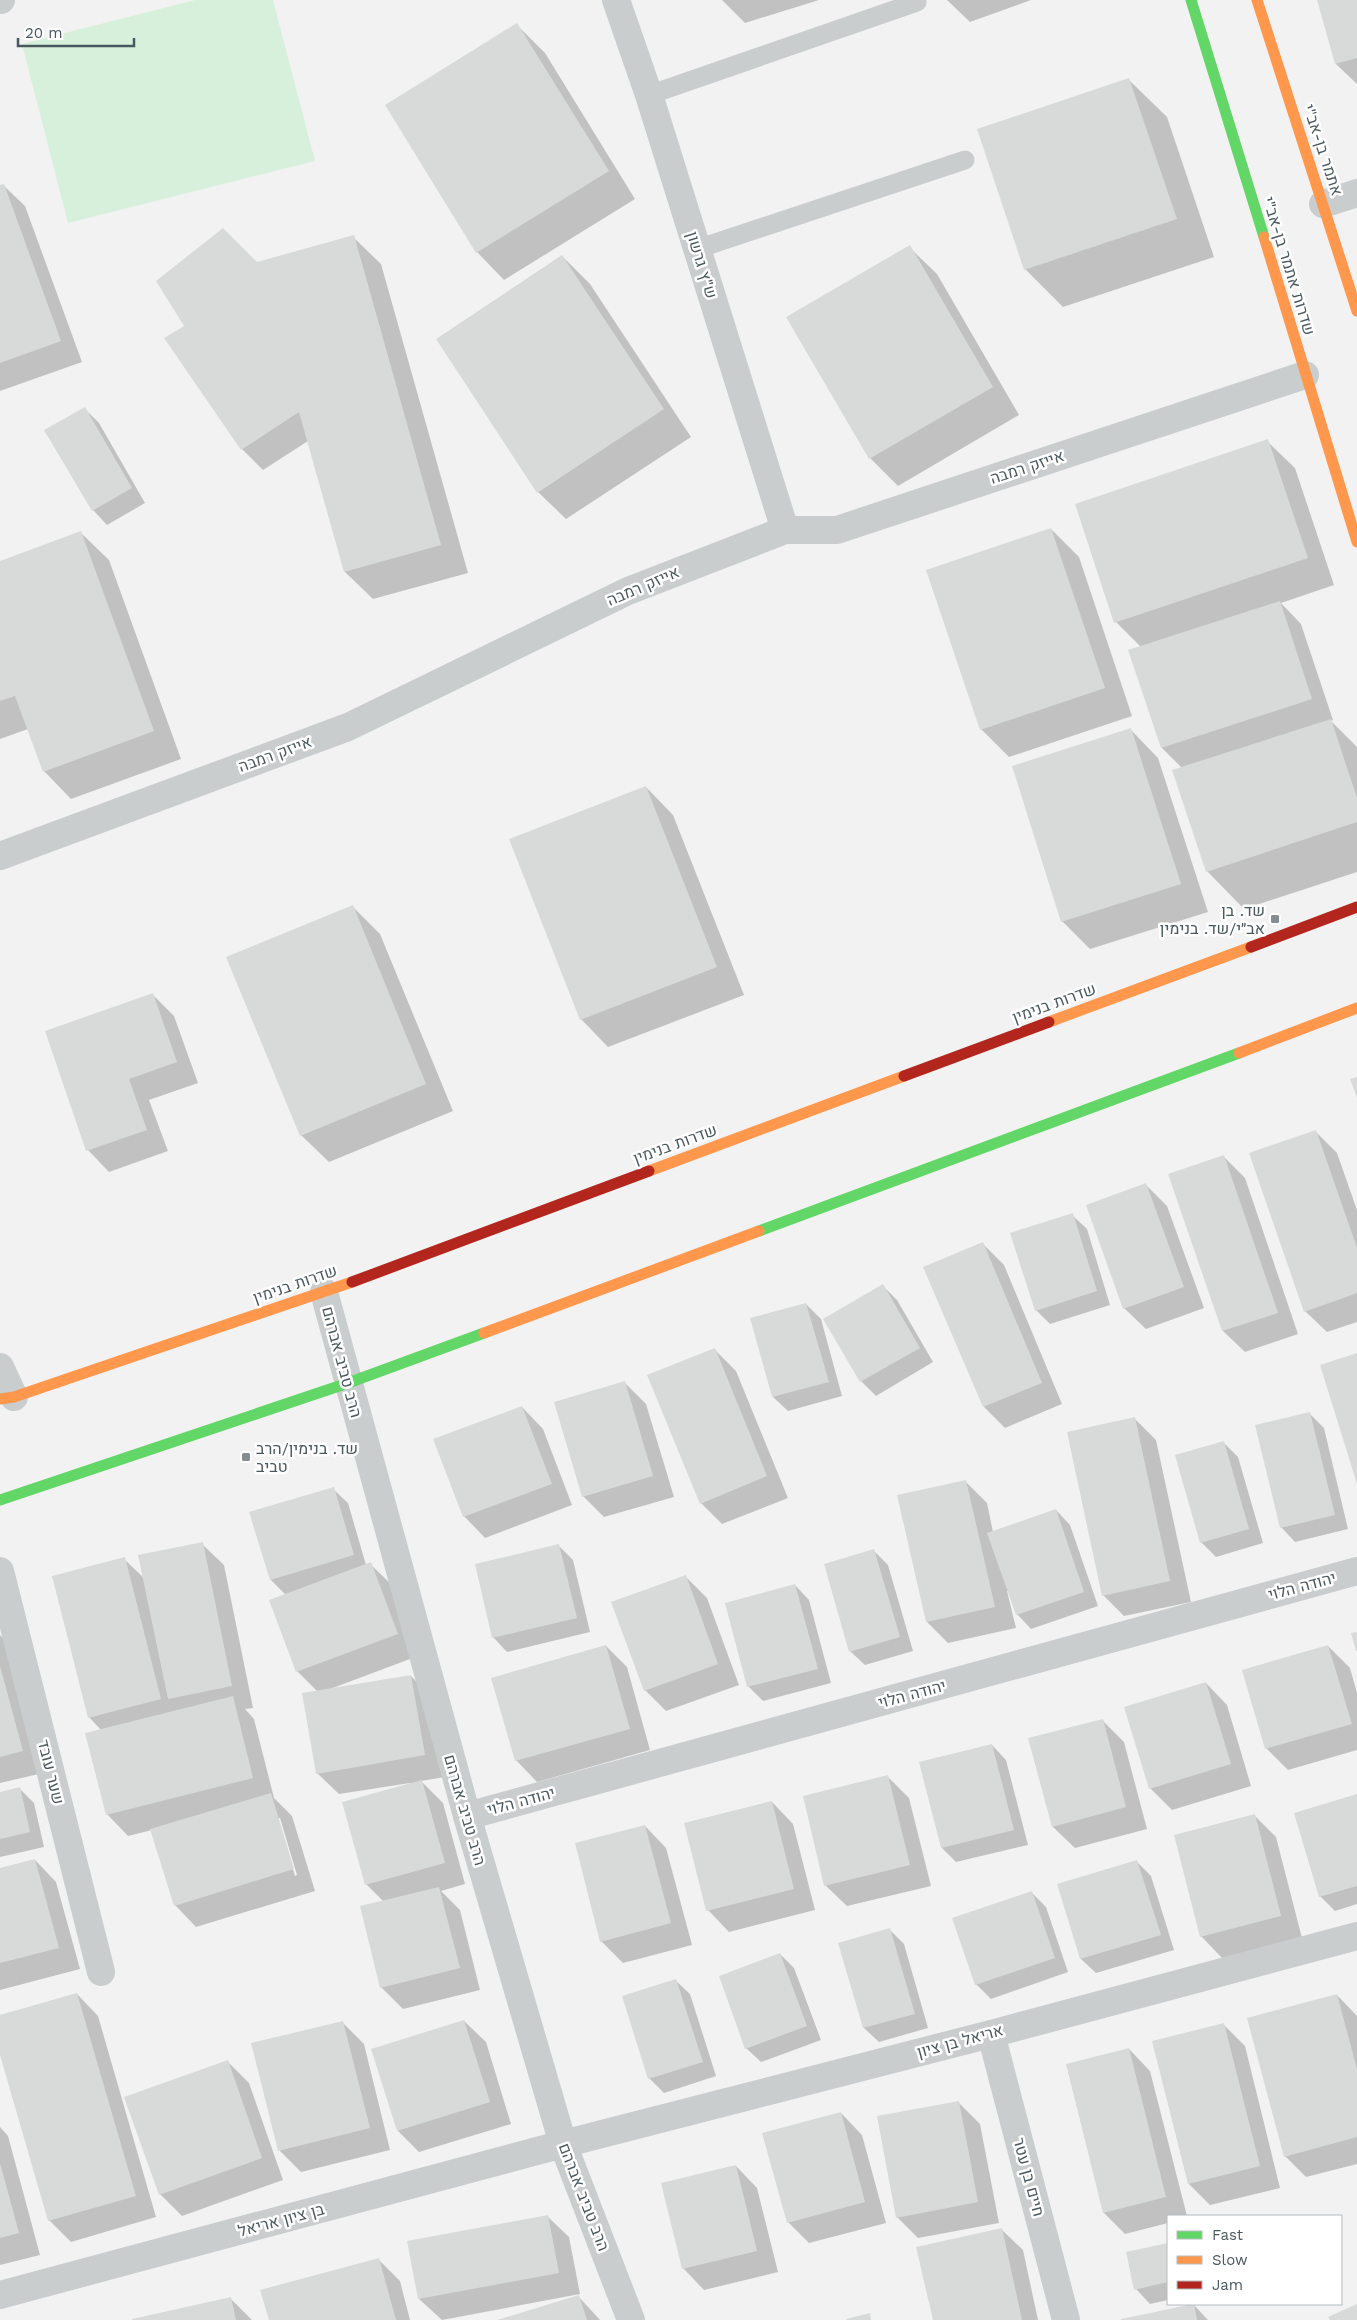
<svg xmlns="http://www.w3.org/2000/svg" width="1357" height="2320" font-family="'Work Sans',Heebo,sans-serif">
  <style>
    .green { fill: #d7f0dc }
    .shadow { fill: #0003; fill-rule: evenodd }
    .building { fill: #d8dada }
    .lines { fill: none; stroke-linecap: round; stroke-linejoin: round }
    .lane { stroke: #c9cdce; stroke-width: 19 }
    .street { stroke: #c9cdce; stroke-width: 28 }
    .fast { stroke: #63d668; stroke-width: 11 }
    .slow { stroke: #ff974d; stroke-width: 11 }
    .jam { stroke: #b3261e; stroke-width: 11 }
    .poi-dot { fill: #848e92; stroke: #fff; stroke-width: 2 }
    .labels { text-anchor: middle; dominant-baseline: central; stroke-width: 5; stroke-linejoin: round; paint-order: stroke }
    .street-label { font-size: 16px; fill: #49585e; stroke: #fff }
    .poi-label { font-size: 16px; fill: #49585e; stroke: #fff; text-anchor: end }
  </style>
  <rect width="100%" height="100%" fill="#f2f2f2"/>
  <path class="green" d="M 195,0 L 273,0 L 315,161 L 68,223 L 22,44 Z"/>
  <g class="shadow">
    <path d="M 722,0 L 819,0 L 745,23 Z"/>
    <path d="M 947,0 L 1031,0 L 970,22 Z"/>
    <path d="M 1319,0 L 1357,0 L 1357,84 L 1336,64 Z"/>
    <path d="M 517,25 L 545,53 L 635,199 L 504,280 L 477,252 Z"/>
    <path d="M 1129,80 L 1167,117 L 1214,257 L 1063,307 L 1025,269 Z"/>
    <path d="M 3,185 L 25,206 L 82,362 L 0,391 L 0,186 Z"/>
    <path d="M 353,237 L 381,264 L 468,573 L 373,599 L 345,572 L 308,441 L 263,470 L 242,449 L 186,326 L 256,264 Z"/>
    <path d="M 909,247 L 937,274 L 1019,415 L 898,486 L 870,458 Z"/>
    <path d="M 562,256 L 590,284 L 691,437 L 566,519 L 538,492 Z"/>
    <path d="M 84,408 L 99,423 L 145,503 L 107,525 L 93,510 Z"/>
    <path d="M 1267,441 L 1295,468 L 1334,585 L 1281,603 L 1301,624 L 1333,720 L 1331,721 L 1357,747 L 1357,872 L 1244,909 L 1207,871 L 1182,768 L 1162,748 L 1130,651 L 1141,647 L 1116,622 Z"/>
    <path d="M 1051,529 L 1079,557 L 1132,716 L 1009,757 L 981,729 Z"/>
    <path d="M 81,533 L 109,560 L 181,759 L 71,799 L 44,771 L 28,729 L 0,739 L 0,562 Z"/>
    <path d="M 1131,730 L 1158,758 L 1208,912 L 1090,949 L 1062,921 Z"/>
    <path d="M 646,787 L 673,815 L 744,995 L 608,1047 L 581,1019 Z"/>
    <path d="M 352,906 L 380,934 L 453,1111 L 329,1162 L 301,1135 Z"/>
    <path d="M 153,995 L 174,1016 L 198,1083 L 149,1100 L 168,1151 L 109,1172 L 88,1150 Z"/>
    <path d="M 1316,1132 L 1337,1153 L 1357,1210 L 1357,1322 L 1327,1332 L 1305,1311 Z"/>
    <path d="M 1223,1156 L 1245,1178 L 1298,1334 L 1245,1352 L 1223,1331 L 1170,1175 Z"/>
    <path d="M 1146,1185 L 1167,1206 L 1204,1308 L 1146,1329 L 1124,1308 Z"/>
    <path d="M 1072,1215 L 1087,1229 L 1110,1305 L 1050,1324 L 1036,1310 Z"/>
    <path d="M 982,1243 L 1004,1265 L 1062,1404 L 1005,1428 L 984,1407 L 925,1267 Z"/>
    <path d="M 883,1286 L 897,1300 L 933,1362 L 876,1396 L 861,1381 Z"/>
    <path d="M 806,1304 L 821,1319 L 842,1396 L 788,1411 L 773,1397 Z"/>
    <path d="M 714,1349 L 736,1371 L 788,1498 L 722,1524 L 701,1503 Z"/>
    <path d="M 625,1383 L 646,1404 L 674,1497 L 604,1517 L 583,1496 Z"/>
    <path d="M 522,1407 L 543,1429 L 572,1505 L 485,1538 L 464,1516 Z"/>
    <path d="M 1310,1414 L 1324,1428 L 1348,1529 L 1295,1542 L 1281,1527 Z"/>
    <path d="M 1135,1419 L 1156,1440 L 1191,1602 L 1124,1616 L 1103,1595 Z"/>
    <path d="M 1224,1443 L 1238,1457 L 1263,1543 L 1216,1557 L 1201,1542 Z"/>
    <path d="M 965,1481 L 987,1503 L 993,1532 L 1056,1510 L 1070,1525 L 1098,1606 L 1031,1629 L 1017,1614 L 1009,1591 L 1007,1591 L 1016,1628 L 948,1643 L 927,1622 Z"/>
    <path d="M 333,1489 L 348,1503 L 366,1565 L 370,1564 L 392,1585 L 418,1656 L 330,1689 L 411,1676 L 432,1698 L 445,1777 L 421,1781 L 443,1803 L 465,1884 L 441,1891 L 460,1910 L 480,1990 L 403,2009 L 381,1987 L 384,1902 L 366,1884 L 410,1783 L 339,1794 L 317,1773 L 318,1692 L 297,1671 L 286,1595 L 271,1580 Z"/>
    <path d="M 202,1544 L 224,1565 L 253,1708 L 245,1709 L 254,1719 L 274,1798 L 292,1816 L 315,1891 L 196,1927 L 175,1905 L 152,1830 L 128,1836 L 107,1814 L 101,1730 L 89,1717 L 124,1559 L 145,1579 ZM 277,1818 L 280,1818 L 297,1875 L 295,1876 Z"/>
    <path d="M 559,1546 L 573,1560 L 590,1632 L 507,1652 L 493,1637 Z"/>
    <path d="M 873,1550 L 888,1565 L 913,1651 L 865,1665 L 850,1651 Z"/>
    <path d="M 685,1576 L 707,1598 L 739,1685 L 666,1711 L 645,1690 Z"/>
    <path d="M 795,1585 L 809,1600 L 831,1683 L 763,1701 L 748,1686 Z"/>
    <path d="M 0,1635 L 11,1646 L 43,1773 L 0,1783 Z"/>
    <path d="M 606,1646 L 627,1667 L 650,1750 L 537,1782 L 516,1760 Z"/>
    <path d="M 1328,1646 L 1350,1668 L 1357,1693 L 1357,1750 L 1288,1770 L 1267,1749 L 1244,1671 Z"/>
    <path d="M 1206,1683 L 1227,1705 L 1251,1786 L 1172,1810 L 1150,1788 Z"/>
    <path d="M 1102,1720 L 1124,1742 L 1147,1829 L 1075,1848 L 1053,1827 Z"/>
    <path d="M 992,1745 L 1006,1760 L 1028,1845 L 956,1862 L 942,1848 Z"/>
    <path d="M 888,1777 L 909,1798 L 931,1886 L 847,1906 L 825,1885 Z"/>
    <path d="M 20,1789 L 34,1803 L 44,1847 L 0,1857 L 0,1793 Z"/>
    <path d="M 1357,1795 L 1357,1904 L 1335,1911 L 1320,1896 Z"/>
    <path d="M 772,1802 L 793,1824 L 815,1910 L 729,1932 L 708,1910 Z"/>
    <path d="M 1255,1816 L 1276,1837 L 1302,1938 L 1222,1958 L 1201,1936 Z"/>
    <path d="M 645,1826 L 666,1848 L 692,1945 L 623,1963 L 601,1941 Z"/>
    <path d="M 35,1860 L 56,1882 L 80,1969 L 0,1990 L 0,1869 Z"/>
    <path d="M 1137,1862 L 1151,1876 L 1174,1950 L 1096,1973 L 1081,1959 L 1059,1885 Z"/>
    <path d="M 1031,1892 L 1046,1907 L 1068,1972 L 991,1999 L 976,1984 Z"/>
    <path d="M 889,1929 L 904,1944 L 928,2028 L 879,2042 L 864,2028 L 840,1944 Z"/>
    <path d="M 780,1954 L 794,1968 L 821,2040 L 761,2062 L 746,2048 Z"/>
    <path d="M 675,1980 L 690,1994 L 716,2076 L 664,2093 L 650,2079 L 623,1997 Z"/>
    <path d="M 77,1994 L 98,2016 L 156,2217 L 71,2242 L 49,2220 L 0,2050 L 0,2016 Z"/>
    <path d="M 1337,1995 L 1357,2016 L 1357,2164 L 1306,2177 L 1285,2156 Z"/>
    <path d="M 464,2021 L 486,2042 L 511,2124 L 419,2152 L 398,2131 L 373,2050 Z"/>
    <path d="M 342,2022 L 364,2044 L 390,2150 L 301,2172 L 279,2150 Z"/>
    <path d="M 1224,2025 L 1245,2046 L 1280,2188 L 1210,2205 L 1189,2184 Z"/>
    <path d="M 1129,2049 L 1150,2071 L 1187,2216 L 1168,2216 L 1168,2223 L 1125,2234 L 1104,2213 L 1067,2065 Z"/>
    <path d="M 227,2061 L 249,2083 L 283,2180 L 182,2216 L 160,2194 Z"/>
    <path d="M 958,2102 L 980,2124 L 999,2223 L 918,2238 L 897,2217 Z"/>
    <path d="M 841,2113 L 862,2135 L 886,2223 L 809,2243 L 788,2222 Z"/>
    <path d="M 0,2127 L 8,2136 L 40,2255 L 0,2265 Z"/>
    <path d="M 736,2166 L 757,2188 L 778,2272 L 704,2290 L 683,2268 Z"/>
    <path d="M 547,2216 L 569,2237 L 580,2294 L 442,2320 L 419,2299 Z"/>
    <path d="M 1001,2229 L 1023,2250 L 1038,2320 L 934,2320 Z"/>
    <path d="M 1168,2244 L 1168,2300 L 1150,2304 L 1136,2289 L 1128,2253 Z"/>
    <path d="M 378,2259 L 400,2281 L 410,2320 L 270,2320 Z"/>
    <path d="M 578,2296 L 600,2320 L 500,2320 Z"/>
    <path d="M 230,2298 L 252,2320 L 135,2320 Z"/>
    <path d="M 1193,2304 L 1208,2320 L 1123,2320 Z"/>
  </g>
  <g class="building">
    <path d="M 1317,0 L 1357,0 L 1357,58 L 1335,64 Z"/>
    <path d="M 517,23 L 609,171 L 476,253 L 385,105 Z"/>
    <path d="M 1129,78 L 1177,219 L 1024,270 L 977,129 Z"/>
    <path d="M 4,184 L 61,341 L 0,363 L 0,185 Z"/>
    <path d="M 223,228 L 257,262 L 354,235 L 441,545 L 344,572 L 299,412 L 241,450 L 164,338 L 184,326 L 156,281 Z"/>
    <path d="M 910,245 L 993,387 L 869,459 L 786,317 Z"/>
    <path d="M 562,255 L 664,409 L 537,493 L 436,339 Z"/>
    <path d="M 85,407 L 132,488 L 92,511 L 44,430 Z"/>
    <path d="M 1268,439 L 1308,558 L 1114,623 L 1075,504 Z"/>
    <path d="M 1051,528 L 1105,688 L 980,730 L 926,570 Z"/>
    <path d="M 81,531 L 154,731 L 43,772 L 15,696 L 0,701 L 0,561 Z"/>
    <path d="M 1280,601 L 1312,699 L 1161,748 L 1128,650 Z"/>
    <path d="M 1331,719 L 1357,798 L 1357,822 L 1206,872 L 1172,770 Z"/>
    <path d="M 1131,728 L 1181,884 L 1061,922 L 1012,766 Z"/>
    <path d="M 646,786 L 717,967 L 580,1020 L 509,839 Z"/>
    <path d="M 353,905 L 426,1084 L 300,1136 L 226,957 Z"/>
    <path d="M 153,993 L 177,1062 L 129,1079 L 147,1130 L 86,1151 L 45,1031 Z"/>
    <path d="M 1357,1077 L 1357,1098 L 1350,1079 Z"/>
    <path d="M 1316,1130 L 1357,1248 L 1357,1293 L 1304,1312 L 1249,1153 Z"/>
    <path d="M 1224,1155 L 1278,1313 L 1222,1331 L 1168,1174 Z"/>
    <path d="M 1146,1183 L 1184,1287 L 1123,1309 L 1086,1205 Z"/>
    <path d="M 1073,1213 L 1097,1291 L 1035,1311 L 1010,1233 Z"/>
    <path d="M 983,1242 L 1042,1383 L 983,1407 L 923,1267 Z"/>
    <path d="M 883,1284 L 920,1348 L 860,1382 L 823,1319 Z"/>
    <path d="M 806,1303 L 829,1382 L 772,1397 L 750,1318 Z"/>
    <path d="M 715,1348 L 767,1476 L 700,1504 L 647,1375 Z"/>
    <path d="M 1357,1353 L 1357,1484 L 1320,1365 Z"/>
    <path d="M 625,1381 L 653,1476 L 582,1497 L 554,1402 Z"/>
    <path d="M 522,1406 L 552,1484 L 463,1517 L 433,1439 Z"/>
    <path d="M 1310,1412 L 1335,1515 L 1280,1528 L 1255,1425 Z"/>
    <path d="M 1135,1417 L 1170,1581 L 1102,1596 L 1067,1432 Z"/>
    <path d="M 1224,1441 L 1249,1529 L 1200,1543 L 1175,1455 Z"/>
    <path d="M 966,1480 L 995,1607 L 926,1622 L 897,1495 Z"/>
    <path d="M 334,1487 L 354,1555 L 270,1580 L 249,1512 Z"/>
    <path d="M 1056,1509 L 1084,1592 L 1016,1615 L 987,1533 Z"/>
    <path d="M 203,1542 L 232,1686 L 168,1699 L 138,1555 Z"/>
    <path d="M 559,1544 L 577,1618 L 492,1638 L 475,1564 Z"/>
    <path d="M 874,1549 L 900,1637 L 849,1652 L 824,1564 Z"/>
    <path d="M 125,1557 L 161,1699 L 88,1718 L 52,1576 Z"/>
    <path d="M 371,1562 L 398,1634 L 296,1672 L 269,1600 Z"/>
    <path d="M 686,1575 L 718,1664 L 644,1691 L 611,1602 Z"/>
    <path d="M 795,1584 L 818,1669 L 747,1687 L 725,1603 Z"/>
    <path d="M 1357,1632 L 1357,1651 L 1356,1651 L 1351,1633 Z"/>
    <path d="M 606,1645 L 630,1729 L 515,1761 L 491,1678 Z"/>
    <path d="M 1328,1645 L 1352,1724 L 1265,1749 L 1242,1670 Z"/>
    <path d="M 0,1666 L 23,1751 L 0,1757 Z"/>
    <path d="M 411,1675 L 425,1755 L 316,1774 L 302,1693 Z"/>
    <path d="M 1206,1682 L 1231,1764 L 1149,1789 L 1124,1707 Z"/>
    <path d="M 233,1696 L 253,1778 L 106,1815 L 85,1733 Z"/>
    <path d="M 1103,1719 L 1126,1807 L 1052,1827 L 1028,1738 Z"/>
    <path d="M 992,1744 L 1014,1830 L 941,1848 L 919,1762 Z"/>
    <path d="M 888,1775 L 910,1865 L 824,1886 L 803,1796 Z"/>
    <path d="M 422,1780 L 445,1863 L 365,1885 L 342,1802 Z"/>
    <path d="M 20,1787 L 30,1832 L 0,1839 L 0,1792 Z"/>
    <path d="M 271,1793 L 294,1869 L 174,1906 L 150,1829 Z"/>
    <path d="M 1357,1794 L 1357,1886 L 1319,1897 L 1294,1813 Z"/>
    <path d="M 772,1801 L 794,1889 L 706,1911 L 684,1823 Z"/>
    <path d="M 1255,1814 L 1281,1916 L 1200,1937 L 1174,1835 Z"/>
    <path d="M 645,1825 L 671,1923 L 600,1942 L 575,1843 Z"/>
    <path d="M 35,1859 L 59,1948 L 0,1963 L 0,1868 Z"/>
    <path d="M 1137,1860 L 1161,1935 L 1080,1959 L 1057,1884 Z"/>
    <path d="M 439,1887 L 460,1968 L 380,1988 L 360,1906 Z"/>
    <path d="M 1032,1891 L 1055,1958 L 975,1985 L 952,1918 Z"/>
    <path d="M 890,1928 L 915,2014 L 863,2028 L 838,1943 Z"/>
    <path d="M 780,1953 L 807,2026 L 745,2049 L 719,1976 Z"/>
    <path d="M 676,1979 L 703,2062 L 648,2079 L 622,1996 Z"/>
    <path d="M 77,1993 L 136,2196 L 48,2221 L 0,2055 L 0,2015 Z"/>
    <path d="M 1337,1994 L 1357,2069 L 1357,2137 L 1284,2157 L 1247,2018 Z"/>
    <path d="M 464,2020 L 490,2102 L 397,2131 L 371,2049 Z"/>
    <path d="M 343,2021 L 370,2128 L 278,2151 L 251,2043 Z"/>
    <path d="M 1224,2023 L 1260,2166 L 1188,2184 L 1152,2041 Z"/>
    <path d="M 1129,2048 L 1166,2197 L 1103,2213 L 1066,2064 Z"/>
    <path d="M 228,2060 L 262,2158 L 159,2195 L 124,2097 Z"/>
    <path d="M 959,2101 L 978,2202 L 896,2218 L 877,2116 Z"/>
    <path d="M 841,2112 L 865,2202 L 787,2223 L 762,2133 Z"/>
    <path d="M 0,2163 L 19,2233 L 0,2238 Z"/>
    <path d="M 736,2165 L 757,2251 L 682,2269 L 661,2183 Z"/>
    <path d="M 548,2215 L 559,2273 L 418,2299 L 407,2241 Z"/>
    <path d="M 1002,2228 L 1022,2320 L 933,2320 L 916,2247 Z"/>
    <path d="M 1168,2243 L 1168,2282 L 1134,2290 L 1126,2252 Z"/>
    <path d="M 379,2258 L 396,2320 L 269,2320 L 260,2290 Z"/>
    <path d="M 579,2295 L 587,2320 L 497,2320 Z"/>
    <path d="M 231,2297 L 236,2320 L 132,2320 L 132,2319 Z"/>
    <path d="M 1194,2304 L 1197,2320 L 1121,2320 L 1121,2319 Z"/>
    <path d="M 1357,2304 L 1357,2320 L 1330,2320 L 1328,2317 Z"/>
    <path d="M 870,2313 L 871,2320 L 847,2320 L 846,2319 Z"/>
  </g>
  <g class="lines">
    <g class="lane">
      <path d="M 649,95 L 917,2"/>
      <path d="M 697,249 L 965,160"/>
    </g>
    <g class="street">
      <path d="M 0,0 L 1,0"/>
      <path d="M 616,0 L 649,95 L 785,530"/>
      <path d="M 1323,204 L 1357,193"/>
      <path d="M 0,856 L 348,727 L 628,591 L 785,530 L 837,530 L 1305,375"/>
      <path d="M 324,1292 L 467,1816 L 563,2144 L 631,2320"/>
      <path d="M 0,1367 L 14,1397"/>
      <path d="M 0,1571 L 101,1972"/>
      <path d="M 467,1816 L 1357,1571"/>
      <path d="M 991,2034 L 1066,2320"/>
      <path d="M 0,2295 L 563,2144 L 991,2034 L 1357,1936"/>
    </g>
    <g class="fast">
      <path d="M 1191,0 L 1264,237"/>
      <path d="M 759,1231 L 1239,1053"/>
      <path d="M 0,1500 L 348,1383 L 484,1333"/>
    </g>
    <g class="slow">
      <path d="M 1257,0 L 1357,311"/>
      <path d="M 1264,237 L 1357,542"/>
      <path d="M 1049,1022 L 1251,947"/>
      <path d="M 1239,1053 L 1357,1008"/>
      <path d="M 649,1171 L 904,1076"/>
      <path d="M 484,1333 L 759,1231"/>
      <path d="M 0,1399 L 14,1397 L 352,1282"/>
    </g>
    <g class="jam">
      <path d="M 1251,947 L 1357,907"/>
      <path d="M 904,1076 L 1049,1022"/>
      <path d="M 352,1282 L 649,1171"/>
    </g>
  </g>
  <g class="poi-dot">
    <rect x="1270" y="914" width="10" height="10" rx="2.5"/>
    <rect x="241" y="1452" width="10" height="10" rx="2.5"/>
  </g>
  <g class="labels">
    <g class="street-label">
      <text transform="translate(1323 150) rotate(72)">אתמר בן-אב"י</text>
      <text transform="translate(702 265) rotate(73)">ש"ץ גרשון</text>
      <text transform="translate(1289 266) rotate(73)">שדרות אתמר בן-אב"י</text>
      <text transform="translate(1027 467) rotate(-18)">אייזק רמבה</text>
      <text transform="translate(643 586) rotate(-23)">אייזק רמבה</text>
      <text transform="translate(275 754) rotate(-20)">אייזק רמבה</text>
      <text transform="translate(1054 1003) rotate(-20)">שדרות בנימין</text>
      <text transform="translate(675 1144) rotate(-20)">שדרות בנימין</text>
      <text transform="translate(295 1284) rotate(-19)">שדרות בנימין</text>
      <text transform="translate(342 1362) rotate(75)">הרב טביב אברהם</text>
      <text transform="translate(1302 1586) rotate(-15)">יהודה הלוי</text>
      <text transform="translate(912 1694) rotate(-15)">יהודה הלוי</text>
      <text transform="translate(51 1772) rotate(76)">שער עובד</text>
      <text transform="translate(521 1801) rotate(-15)">יהודה הלוי</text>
      <text transform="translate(465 1810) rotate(74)">הרב טביב אברהם</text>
      <text transform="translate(960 2041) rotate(-15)">אריאל בן ציון</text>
      <text transform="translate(1029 2177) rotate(75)">חיים בן עטר</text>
      <text transform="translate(584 2197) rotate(69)">הרב טביב אברהם</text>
      <text transform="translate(281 2220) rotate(-15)">בן ציון אריאל</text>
    </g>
    <g class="poi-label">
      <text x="1265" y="910">שד. בן<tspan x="1265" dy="18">אב״י/שד. בנימין</tspan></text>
      <text x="256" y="1448" text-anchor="start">שד. בנימין/הרב<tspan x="256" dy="18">טביב</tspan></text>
    </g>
  </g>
  <rect x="1167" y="2215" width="175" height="90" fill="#ffffff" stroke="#b6bcbf"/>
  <rect x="1177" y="2231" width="25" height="8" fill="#63d668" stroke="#b6bcbf"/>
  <text x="1212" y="2240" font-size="15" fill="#49585e">Fast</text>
  <rect x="1177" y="2256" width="25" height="8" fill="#ff974d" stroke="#b6bcbf"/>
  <text x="1212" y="2265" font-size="15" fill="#49585e">Slow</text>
  <rect x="1177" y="2281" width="25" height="8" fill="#b3261e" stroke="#b6bcbf"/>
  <text x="1212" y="2290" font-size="15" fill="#49585e">Jam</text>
  <path d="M18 38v8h116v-8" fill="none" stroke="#49585e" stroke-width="2.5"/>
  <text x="25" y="38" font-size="15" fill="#49585e" stroke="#ffffff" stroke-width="4" paint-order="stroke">20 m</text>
</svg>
